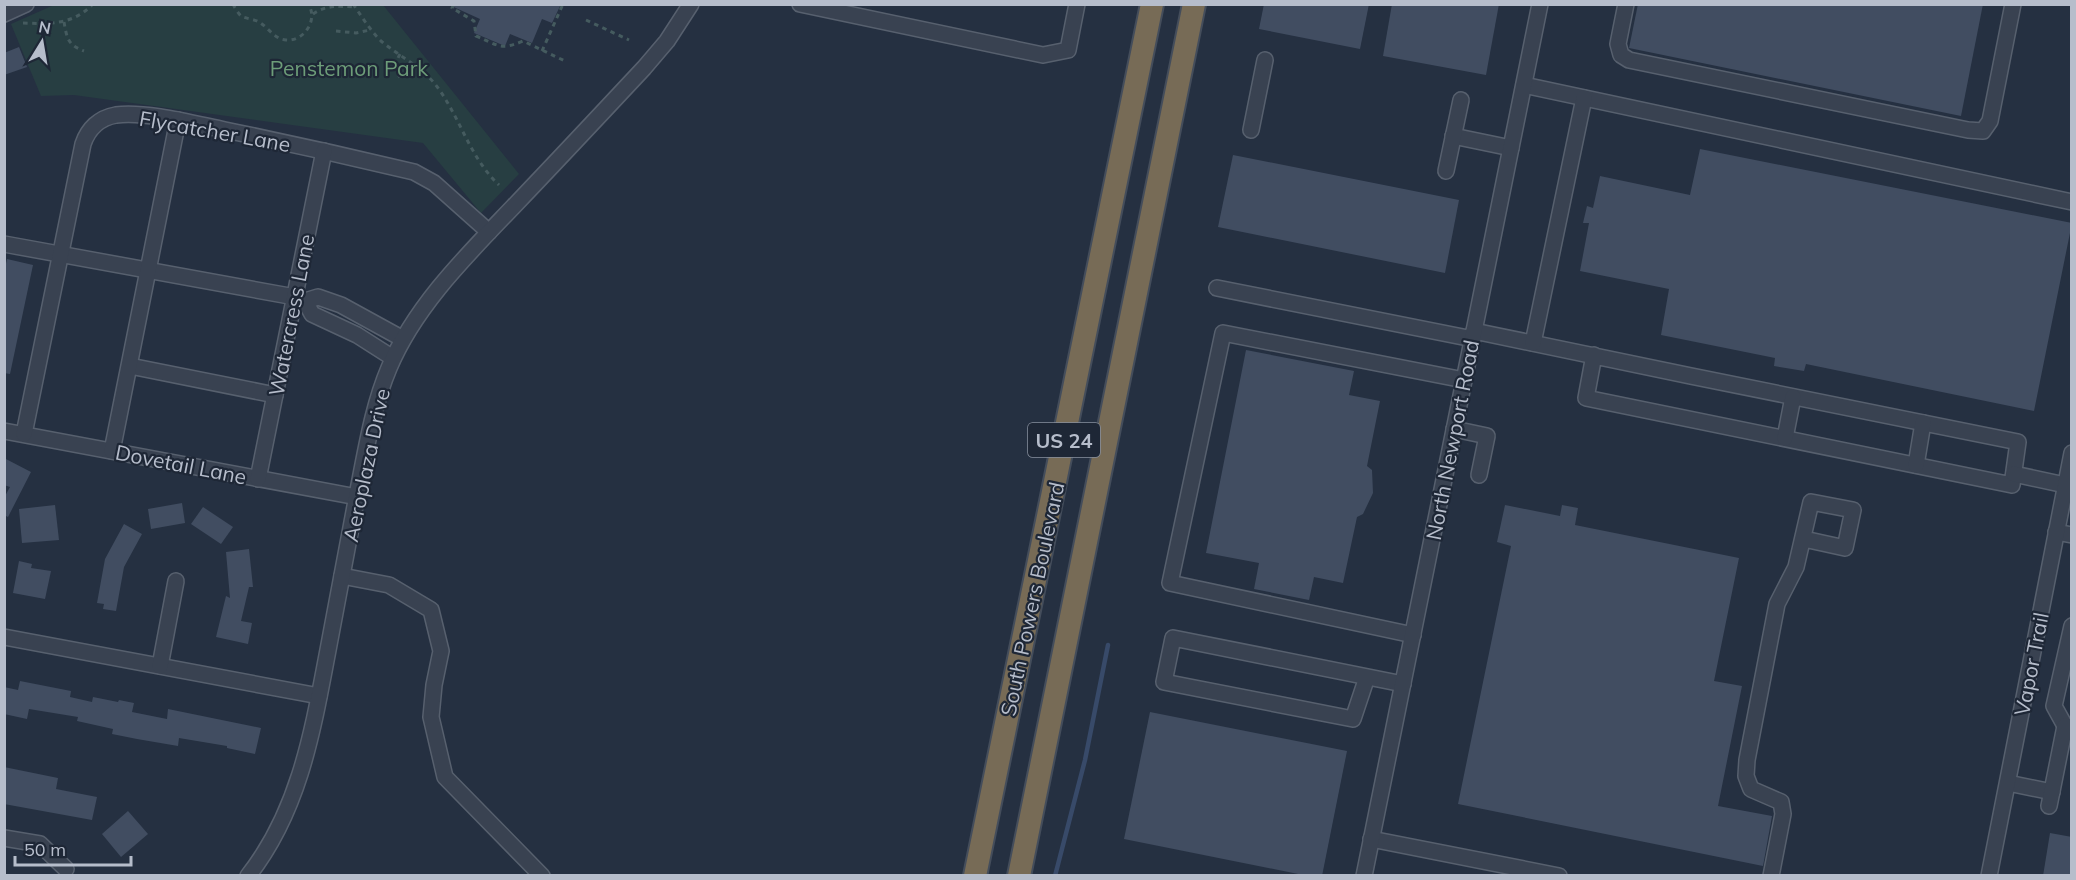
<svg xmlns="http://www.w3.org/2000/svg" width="2076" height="880" font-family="Mulish,sans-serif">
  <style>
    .green { fill: #273e42 }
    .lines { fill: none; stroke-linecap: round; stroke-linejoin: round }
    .stream { stroke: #384a69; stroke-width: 4.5 }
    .building { fill: #414d61 }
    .minor-casing { stroke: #57606e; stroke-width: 18 }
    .highway-casing { stroke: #444d5b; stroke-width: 26 }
    .path { stroke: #455b5f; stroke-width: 3; stroke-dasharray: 4.5 4.5; stroke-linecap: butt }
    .minor { stroke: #394251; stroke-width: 15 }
    .highway { stroke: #776b56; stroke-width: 22 }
    .labels { text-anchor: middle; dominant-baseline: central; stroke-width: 4.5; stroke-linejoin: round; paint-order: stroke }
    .shield { fill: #1e2736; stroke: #88909e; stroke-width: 1.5 }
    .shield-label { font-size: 20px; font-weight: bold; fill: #b6bdcb }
    .park-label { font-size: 21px; fill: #6d9d79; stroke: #1e2736 }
    .street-label { font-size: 21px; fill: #b6bdcb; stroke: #1e2736 }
  </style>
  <rect width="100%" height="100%" fill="#253041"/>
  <path class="green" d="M 54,5 L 383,5 L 519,174 L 481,213 L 423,143 L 74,95 L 41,96 L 11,24 Z"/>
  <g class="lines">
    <path class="stream" d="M 1055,876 L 1085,760 L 1108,645"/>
  </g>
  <g class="building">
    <path d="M 447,4 L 561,4 L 552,23 L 542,19 L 532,43 L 510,34 L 505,46 L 474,33 L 480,19 Z"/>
    <path d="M 1264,4 L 1369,4 L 1360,49 L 1259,29 Z"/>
    <path d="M 1392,4 L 1499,4 L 1486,75 L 1383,56 Z"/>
    <path d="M 1638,4 L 1983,4 L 1961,116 L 1629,48 Z"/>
    <path d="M 19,47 L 27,67 L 4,75 L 4,53 Z"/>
    <path d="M 1700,149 L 2072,223 L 2034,411 L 1806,364 L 1804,371 L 1774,366 L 1775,358 L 1661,335 L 1669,289 L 1580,271 L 1589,223 L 1583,223 L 1587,206 L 1593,208 L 1600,176 L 1690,195 Z"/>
    <path d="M 1233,155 L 1459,200 L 1445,273 L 1218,227 Z"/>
    <path d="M 7,259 L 33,265 L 10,374 L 4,373 L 4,273 Z"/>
    <path d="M 1246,350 L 1354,371 L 1349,395 L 1380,401 L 1367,466 L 1372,470 L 1373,493 L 1363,514 L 1357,517 L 1343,583 L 1314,577 L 1309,600 L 1254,589 L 1259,563 L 1206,553 Z"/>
    <path d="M 4,458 L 31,472 L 8,517 L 4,515 L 4,498 L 10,487 L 4,485 Z"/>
    <path d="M 182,503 L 185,523 L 151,529 L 148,509 Z"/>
    <path d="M 55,505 L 59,540 L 22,543 L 19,509 Z"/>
    <path d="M 1505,505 L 1560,516 L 1562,505 L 1578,508 L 1575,525 L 1739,558 L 1714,681 L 1742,686 L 1718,806 L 1772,816 L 1763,866 L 1458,804 L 1511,546 L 1497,542 Z"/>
    <path d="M 203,507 L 233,527 L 221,544 L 191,524 Z"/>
    <path d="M 124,524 L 142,534 L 124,567 L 116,611 L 103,609 L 104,604 L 97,603 L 105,559 Z"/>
    <path d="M 249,549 L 253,587 L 249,587 L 241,621 L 252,623 L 248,644 L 216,637 L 226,596 L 230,598 L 226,552 Z"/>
    <path d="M 19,561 L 32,564 L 31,568 L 51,571 L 45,599 L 13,593 Z"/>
    <path d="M 20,681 L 71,691 L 70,697 L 92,702 L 93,697 L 118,702 L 119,700 L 134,703 L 132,712 L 167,719 L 168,709 L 261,728 L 255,754 L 227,748 L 227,746 L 179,738 L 178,746 L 137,739 L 112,734 L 113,729 L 77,721 L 78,717 L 29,709 L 27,719 L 4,714 L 4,687 L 18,690 Z"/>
    <path d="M 1150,712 L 1347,751 L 1322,876 L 1308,876 L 1124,839 Z"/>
    <path d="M 4,767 L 58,778 L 56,789 L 97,797 L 92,820 L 4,804 Z"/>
    <path d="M 128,811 L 148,834 L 121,857 L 102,834 Z"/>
    <path d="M 2050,833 L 2072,837 L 2072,876 L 2043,876 Z"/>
  </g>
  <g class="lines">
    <g class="minor-casing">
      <g id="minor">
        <path d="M 800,4 L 1043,55 L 1068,50 L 1077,4"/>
        <path d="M 1626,4 L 1618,44 L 1621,55 L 1629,60 L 1968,130 L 1983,131 L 1990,121 L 2013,4"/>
        <path d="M 4,14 L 26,4"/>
        <path d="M 1524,85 L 2072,202"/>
        <path d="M 1251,130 L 1265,60"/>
        <path d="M 1453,136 L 1511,148"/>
        <path d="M 1446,171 L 1461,100"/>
        <path d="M 4,244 L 295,297 L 305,301"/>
        <path d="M 1217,288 L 1473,339"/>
        <path d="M 1474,331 C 1655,369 1837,406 2018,442 L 2012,485 L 1586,398 L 1594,355"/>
        <path d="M 1533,343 L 1584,98"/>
        <path d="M 393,358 L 357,335 L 312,314 L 305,301 L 318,297 L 341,305 L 403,339"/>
        <path d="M 130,366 L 275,395"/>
        <path d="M 1454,429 L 1487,436 L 1479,475"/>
        <path d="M 4,431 L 357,497"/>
        <path d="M 24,434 L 83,144 C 88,129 99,118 116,115 C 146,111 195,124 225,130 C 288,143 351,157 414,172 L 434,183 L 489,232"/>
        <path d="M 1785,438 L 1793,397"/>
        <path d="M 112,451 L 178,120"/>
        <path d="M 1916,465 L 1923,423"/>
        <path d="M 2014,474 L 2065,485"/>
        <path d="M 258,479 L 324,151"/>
        <path d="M 2056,532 L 2072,535"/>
        <path d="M 342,576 L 389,585 L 431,610 L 441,651 L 434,685 L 431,717 L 445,777 L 542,876"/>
        <path d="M 1413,635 L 1170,583 L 1223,333 L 1464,380"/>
        <path d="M 4,637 L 319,696"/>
        <path d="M 160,666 L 176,581"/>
        <path d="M 1367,677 L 1353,719 L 1164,682 L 1173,638 L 1403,684"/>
        <path d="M 2065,726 L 2054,706 L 2072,626"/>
        <path d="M 2008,783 L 2052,792"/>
        <path d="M 2049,806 L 2065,726 L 2072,728"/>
        <path d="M 4,838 L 40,844 L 66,869"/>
        <path d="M 1371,839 L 1559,876"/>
        <path d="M 248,876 C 300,810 313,729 328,650 C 338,595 349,540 359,485 C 367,445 373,406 389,368 C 415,306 467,255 513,207 C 557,161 601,114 644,68 L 667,41 L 691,4"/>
        <path d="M 1364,876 L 1540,4"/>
        <path d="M 1771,876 L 1783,814 L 1781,802 L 1751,789 L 1746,776 L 1747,760 L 1777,604 L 1796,567 L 1811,502 L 1853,510 L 1845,548 L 1804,539"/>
        <path d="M 1989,876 L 2072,453"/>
      </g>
    </g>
    <g class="highway-casing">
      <g id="highway">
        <path d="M 975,876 L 1152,4"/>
        <path d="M 1019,876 L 1194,4"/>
      </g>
    </g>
    <g class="path">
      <path d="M 233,4 C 235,8 238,13 241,16 C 247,19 254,19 259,22 C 269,28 274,39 286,40 C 304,42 319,19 308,4"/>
      <path d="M 353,4 C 362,17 370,30 381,41 C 399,56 420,66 435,84 C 460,116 469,157 499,185"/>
      <path d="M 454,4 L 452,8 L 474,21 L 476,36 C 498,45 500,51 523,41 L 567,62"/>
      <path d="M 313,14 C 326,5 338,6 354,7"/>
      <path d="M 586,20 L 629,40"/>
      <path d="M 64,22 C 67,39 68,45 84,51"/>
      <path d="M 23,23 C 50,24 73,25 93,4"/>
      <path d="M 336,31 L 356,33 L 370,30"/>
      <path d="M 542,51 L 563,4"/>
      <path d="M 394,66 L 400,54"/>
      <path d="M 398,77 L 417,66"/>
    </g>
    <use href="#minor" class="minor"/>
    <use href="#highway" class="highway"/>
  </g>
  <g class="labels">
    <rect class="shield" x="1028" y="423" width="72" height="34" rx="4.5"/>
    <g class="shield-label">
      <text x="1064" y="440">US 24</text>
    </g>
    <g class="park-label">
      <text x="349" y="68">Penstemon Park</text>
    </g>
    <g class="street-label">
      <text transform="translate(215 131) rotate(10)">Flycatcher Lane</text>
      <text transform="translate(291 315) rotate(-79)">Watercress Lane</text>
      <text transform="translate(1452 440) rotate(-79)">North Newport Road</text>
      <text transform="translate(181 464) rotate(11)">Dovetail Lane</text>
      <text transform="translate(366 465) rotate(-78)">Aeroplaza Drive</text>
      <text transform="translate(1032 599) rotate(-78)">South Powers Boulevard</text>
      <text transform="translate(2031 664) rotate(-79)">Vapor Trail</text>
    </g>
  </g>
  <rect width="2076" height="880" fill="none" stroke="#b6bdcb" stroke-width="12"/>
  <g transform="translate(42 42) rotate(11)" stroke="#1e2736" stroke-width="4.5" paint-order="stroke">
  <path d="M0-4.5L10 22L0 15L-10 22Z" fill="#b6bdcb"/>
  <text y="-9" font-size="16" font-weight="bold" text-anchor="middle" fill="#b6bdcb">N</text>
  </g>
  <path d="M15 856v9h116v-9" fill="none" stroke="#b6bdcb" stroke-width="3"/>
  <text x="24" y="856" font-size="18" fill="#b6bdcb" stroke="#1e2736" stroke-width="4.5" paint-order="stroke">50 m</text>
</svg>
